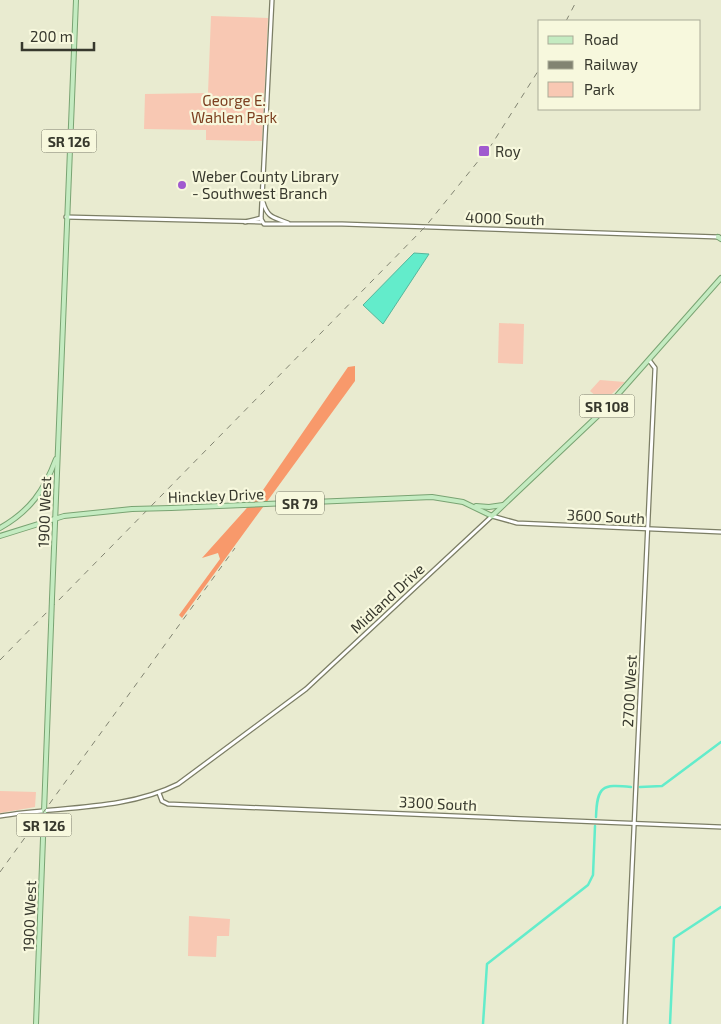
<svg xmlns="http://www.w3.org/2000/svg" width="721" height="1024" font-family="'Exo 2',sans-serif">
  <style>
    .green { fill: #f8c8b3 }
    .forest { fill: #f8996b }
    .water { fill: #63eccb; stroke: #56b69c }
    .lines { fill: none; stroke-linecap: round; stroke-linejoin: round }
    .canal { stroke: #63eccb; stroke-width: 2.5 }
    .secondary-casing { stroke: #7c7e65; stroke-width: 5.5 }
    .primary-casing { stroke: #79a372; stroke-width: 6 }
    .secondary { stroke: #fff; stroke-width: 3 }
    .primary { stroke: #c4ebc1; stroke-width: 4 }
    .rail { stroke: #828472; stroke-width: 1; stroke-dasharray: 6 6; stroke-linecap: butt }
    .primary-bridge-casing { stroke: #79a372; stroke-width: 6; stroke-linecap: butt }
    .primary-bridge { stroke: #c4ebc1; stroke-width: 4 }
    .poi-dot { fill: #a05acf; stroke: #f7f8dd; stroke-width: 2 }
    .labels { text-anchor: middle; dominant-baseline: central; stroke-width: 4.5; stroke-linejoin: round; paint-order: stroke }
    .shield { fill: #f7f8dd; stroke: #717262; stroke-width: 1 }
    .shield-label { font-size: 14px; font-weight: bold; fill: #37382d }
    .park-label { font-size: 15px; fill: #7d4021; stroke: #f7f8dd }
    .poi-label { font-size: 15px; fill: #37382d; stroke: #f7f8dd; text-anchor: start }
    .street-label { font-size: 15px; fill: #37382d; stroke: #f7f8dd }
  </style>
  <rect width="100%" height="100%" fill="#e9ebd0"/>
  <g class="green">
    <path d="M 211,16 L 268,18 L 262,141 L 206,140 L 206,130 L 144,129 L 145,94 L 208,93 Z"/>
    <path d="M 499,323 L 524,324 L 523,364 L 498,363 Z"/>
    <path d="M 600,380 L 625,382 L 603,402 L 590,391 Z"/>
    <path d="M 0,791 L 36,792 L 35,807 L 0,813 Z"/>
    <path d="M 189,916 L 230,919 L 229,936 L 217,936 L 216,957 L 188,956 Z"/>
  </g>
  <path class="forest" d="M 355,366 L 355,381 L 182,618 L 179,615 L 220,559 L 218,553 L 202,558 L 263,490 L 348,367 Z"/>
  <path class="water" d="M 414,253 L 429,254 L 383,324 L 363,305 Z"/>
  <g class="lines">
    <g class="canal">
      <path d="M 640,787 L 662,786 L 721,742"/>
      <path d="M 596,817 C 597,786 602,784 631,787"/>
      <path d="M 483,1024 L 487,964 L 588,885 L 593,875 L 595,826"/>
      <path d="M 670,1024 L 674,938 L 721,907"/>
    </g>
    <g class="secondary-casing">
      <g id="secondary">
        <path d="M 272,0 L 261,219 L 264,224 L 342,224 L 719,237"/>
        <path d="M 263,202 C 268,219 274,217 288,223"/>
        <path d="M 66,217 L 261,222"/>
        <path d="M 245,222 L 261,218"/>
        <path d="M 159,793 L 162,801 L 168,804 L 721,827"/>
        <path d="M 0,816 C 59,806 124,811 178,784 L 306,689 L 492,516 L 517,523 L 721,532"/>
        <path d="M 625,1024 L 655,368 L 649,360"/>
      </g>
    </g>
    <g class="primary-casing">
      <g id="primary">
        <path d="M 718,237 L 721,239"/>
        <path d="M 476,506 L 489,507 L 503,505"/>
        <path d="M 171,508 L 432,497 L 463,502 L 492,516 L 606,408 L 721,278"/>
        <path d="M 0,528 C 30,511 44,491 56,459"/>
        <path d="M 0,536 L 64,516 L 132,509"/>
        <path d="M 52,598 L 76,0"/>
        <path d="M 36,1024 L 51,626"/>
      </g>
    </g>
    <use href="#secondary" class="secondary"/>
    <use href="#primary" class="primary"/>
    <g class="rail">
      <path d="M 566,21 L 577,0"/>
      <path d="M 0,660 L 425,227 L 492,144 L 540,68"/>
      <path d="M 0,872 L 235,548"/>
    </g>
    <g class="primary-bridge-casing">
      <g id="primary-bridge">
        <path d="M 132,509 L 171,508"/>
        <path d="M 51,626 L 52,598"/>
      </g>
    </g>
    <use href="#primary-bridge" class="primary-bridge"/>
  </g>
  <g class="poi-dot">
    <rect x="478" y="145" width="12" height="12" rx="2.5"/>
    <circle cx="182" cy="185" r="5"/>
  </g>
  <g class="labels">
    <g class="shield">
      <rect x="41.5" y="129.5" width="55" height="23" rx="4"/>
      <rect x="579.5" y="394.5" width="55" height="23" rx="4"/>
      <rect x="276" y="491.5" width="48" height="23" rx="4"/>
      <rect x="16.5" y="813.5" width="55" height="23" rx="4"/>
    </g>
    <g class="shield-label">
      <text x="69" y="141">SR 126</text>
      <text x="607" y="406">SR 108</text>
      <text x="300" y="503">SR 79</text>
      <text x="44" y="825">SR 126</text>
    </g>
    <g class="park-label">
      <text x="234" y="100">George E.<tspan x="234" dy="17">Wahlen Park</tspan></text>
    </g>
    <g class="poi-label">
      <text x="495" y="151">Roy</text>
      <text x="192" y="176">Weber County Library<tspan x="192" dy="17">- Southwest Branch</tspan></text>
    </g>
    <g class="street-label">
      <text transform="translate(505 218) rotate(2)">4000 South</text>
      <text transform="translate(216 495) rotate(-2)">Hinckley Drive</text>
      <text transform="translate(44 512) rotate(-88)">1900 West</text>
      <text transform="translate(606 516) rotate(3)">3600 South</text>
      <text transform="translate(387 598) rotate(-43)">Midland Drive</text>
      <text transform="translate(629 691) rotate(-87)">2700 West</text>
      <text transform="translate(438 803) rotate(3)">3300 South</text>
      <text transform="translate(29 916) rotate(-88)">1900 West</text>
    </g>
  </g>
  <rect x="538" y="20" width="162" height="90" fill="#f7f8dd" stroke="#aaab97"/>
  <rect x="548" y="36" width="25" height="8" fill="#c4ebc1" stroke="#aaab97"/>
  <text x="584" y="45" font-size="15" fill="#37382d">Road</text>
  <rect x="548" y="61" width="25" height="8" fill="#828472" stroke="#aaab97"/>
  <text x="584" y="70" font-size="15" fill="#37382d">Railway</text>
  <rect x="548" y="82" width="25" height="15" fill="#f8c8b3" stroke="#aaab97"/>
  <text x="584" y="95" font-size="15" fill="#37382d">Park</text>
  <path d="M22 42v8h72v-8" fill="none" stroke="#37382d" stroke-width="2.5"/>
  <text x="30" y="42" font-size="15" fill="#37382d" stroke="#f7f8dd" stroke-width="4" paint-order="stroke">200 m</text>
</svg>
